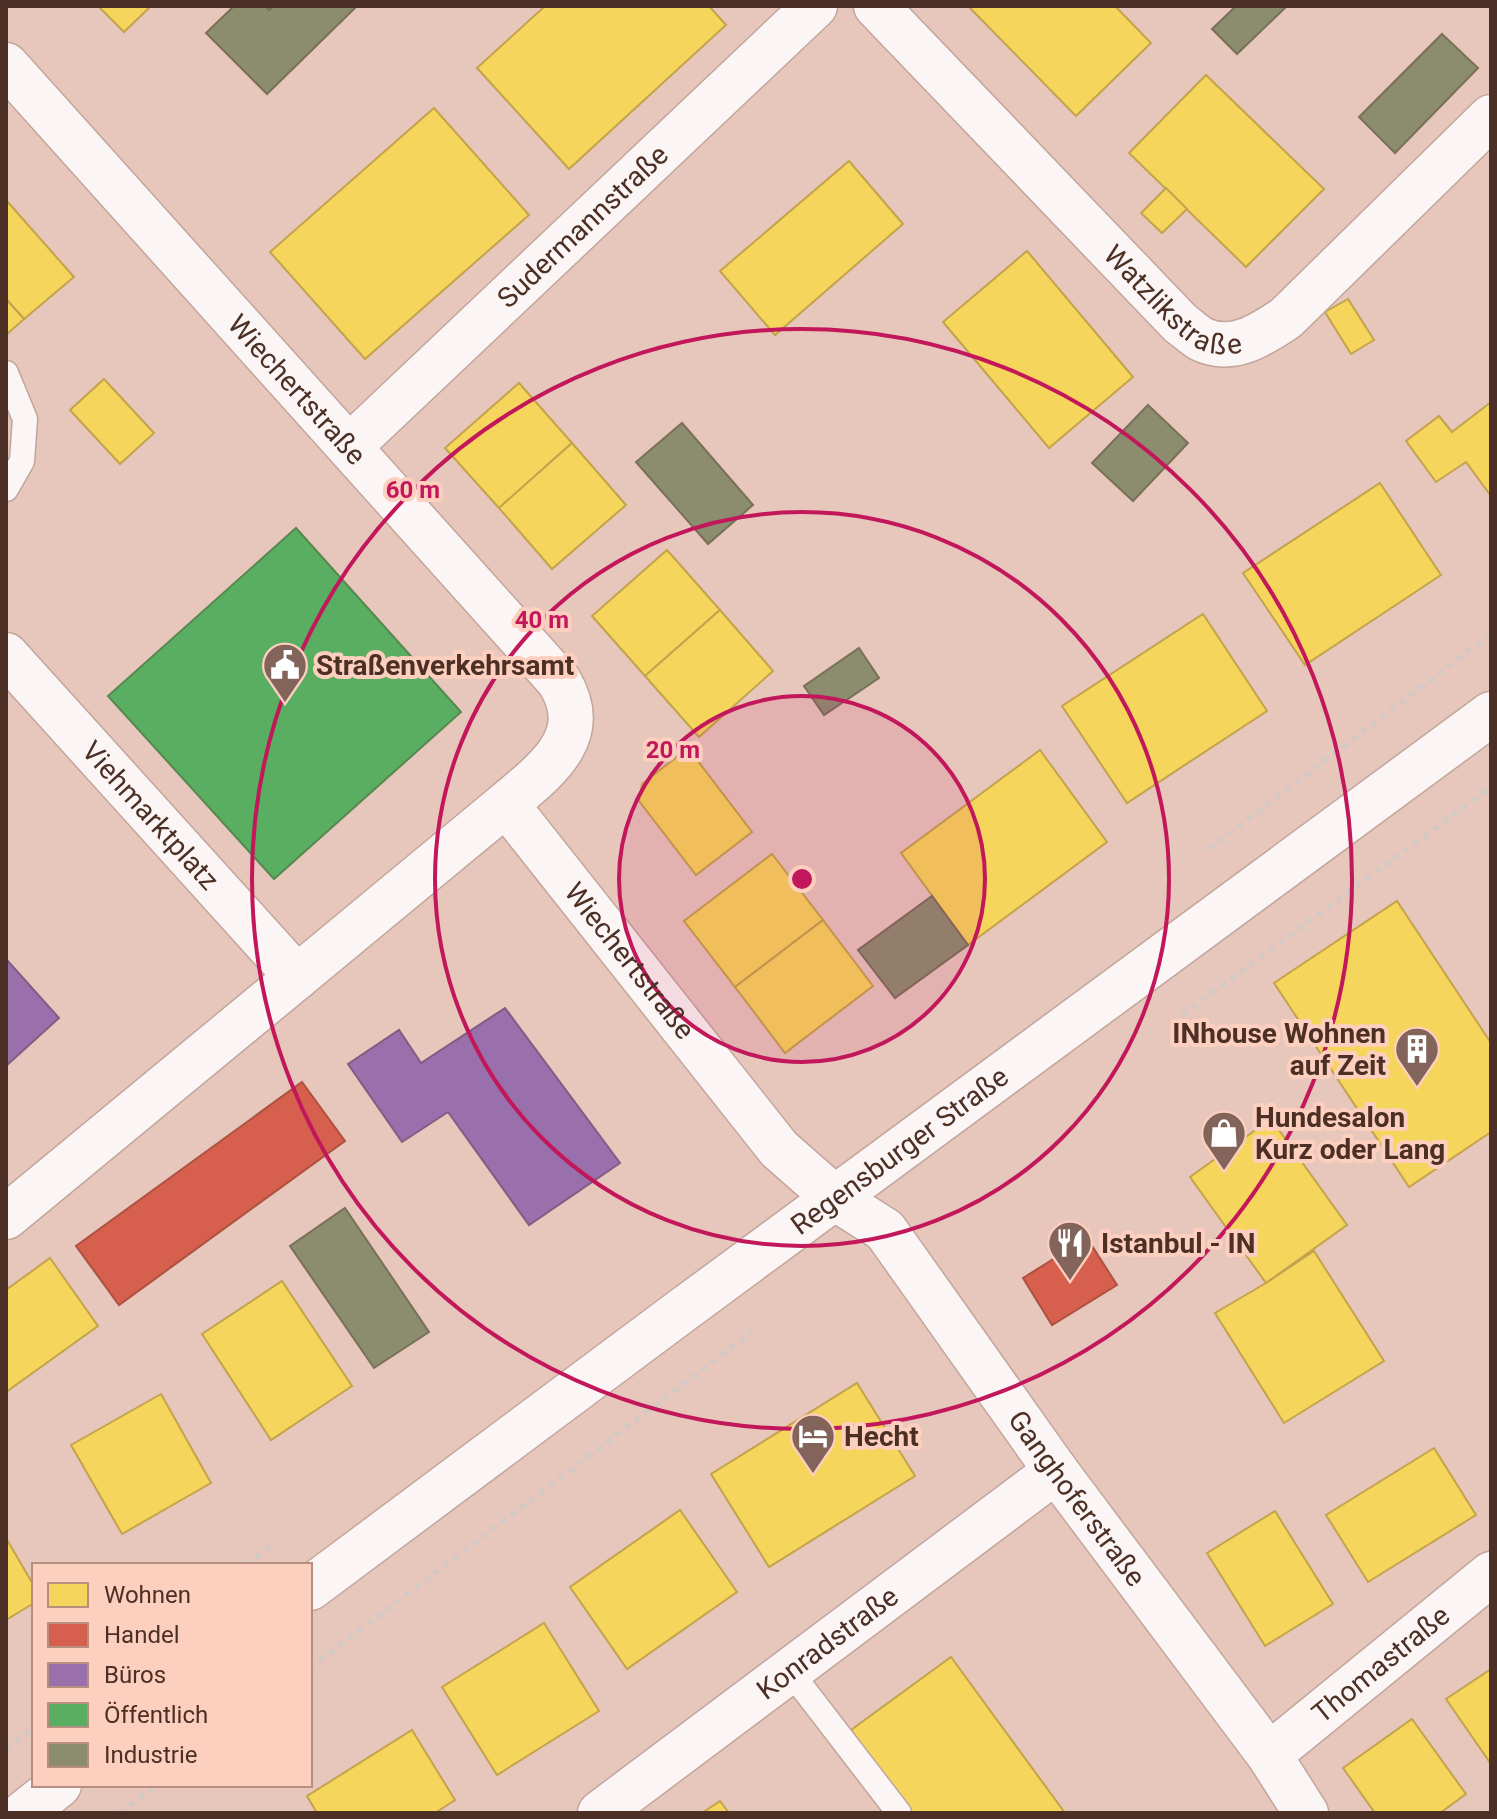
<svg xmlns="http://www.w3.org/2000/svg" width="1497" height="1819" font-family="Roboto,sans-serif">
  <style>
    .homes { fill: #f6d55c; stroke: #c3a34c; stroke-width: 2 }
    .shops { fill: #d6604d; stroke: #ad5141; stroke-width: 2 }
    .offices { fill: #9970ab; stroke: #825c83; stroke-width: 2 }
    .public { fill: #5aae61; stroke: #56884f; stroke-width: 2 }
    .industry { fill: #8c8c6e; stroke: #797058; stroke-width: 2 }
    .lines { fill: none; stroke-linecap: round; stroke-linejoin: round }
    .lane-casing { stroke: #c2a69c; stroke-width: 27 }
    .street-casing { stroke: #c2a69c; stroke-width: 47 }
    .secondary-casing { stroke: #c2a69c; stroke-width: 47 }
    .path { stroke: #d3c9c5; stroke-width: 5; stroke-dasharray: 6 6; stroke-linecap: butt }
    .lane { stroke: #fbf6f5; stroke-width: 24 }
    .street { stroke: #fbf6f5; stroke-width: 44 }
    .secondary { stroke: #fbf6f5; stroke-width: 44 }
    .ring { fill: none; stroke: #c2185b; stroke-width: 4 }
    .labels { text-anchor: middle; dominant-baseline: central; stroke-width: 8; stroke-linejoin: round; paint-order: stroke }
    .street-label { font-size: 28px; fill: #4c2f25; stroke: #fdcfbf }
    .poi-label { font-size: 28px; font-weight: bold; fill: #4c2f25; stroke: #fdcfbf; text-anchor: start }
    .centre { fill: #c2185b; stroke: #fdcfbf; stroke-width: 4 }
    .ring-label { font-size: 24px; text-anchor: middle; font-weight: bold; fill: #c2185b; stroke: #fdcfbf; stroke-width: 8; stroke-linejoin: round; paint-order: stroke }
  </style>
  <rect width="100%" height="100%" fill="#e7c6bb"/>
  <g class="homes">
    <path d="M 98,6 L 151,6 L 124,32 Z"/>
    <path d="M 545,6 L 709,6 L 726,25 L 569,169 L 477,68 Z"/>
    <path d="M 968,6 L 1115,6 L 1151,43 L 1076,116 Z"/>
    <path d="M 1206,75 L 1324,189 L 1246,267 L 1129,153 Z"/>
    <path d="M 434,108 L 529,215 L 365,359 L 270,252 Z"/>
    <path d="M 849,161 L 903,224 L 775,335 L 720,271 Z"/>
    <path d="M 1166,188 L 1187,209 L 1162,233 L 1141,213 Z"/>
    <path d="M 6,200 L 74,277 L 24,319 L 6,299 Z"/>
    <path d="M 1027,251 L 1133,377 L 1049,448 L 943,322 Z"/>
    <path d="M 6,299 L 24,319 L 6,335 Z"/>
    <path d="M 1348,299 L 1374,340 L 1351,354 L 1325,312 Z"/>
    <path d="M 104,379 L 154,433 L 120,464 L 70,410 Z"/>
    <path d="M 519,383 L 572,443 L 499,508 L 445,448 Z"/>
    <path d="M 1491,402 L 1491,496 L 1466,462 L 1436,482 L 1406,441 L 1439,416 L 1452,432 Z"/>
    <path d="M 572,443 L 626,505 L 552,569 L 499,508 Z"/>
    <path d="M 1380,483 L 1441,575 L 1305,665 L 1243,573 Z"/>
    <path d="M 667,550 L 720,610 L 645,676 L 592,616 Z"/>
    <path d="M 720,610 L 773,671 L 699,737 L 645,676 Z"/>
    <path d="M 1203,614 L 1267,711 L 1127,803 L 1062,706 Z"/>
    <path d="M 688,748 L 752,832 L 696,875 L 639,801 L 642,784 Z"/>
    <path d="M 1040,750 L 1107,842 L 968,945 L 901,853 Z"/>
    <path d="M 772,854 L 823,920 L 735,987 L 684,921 Z"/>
    <path d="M 1397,901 L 1491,1043 L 1491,1132 L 1409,1187 L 1274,983 Z"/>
    <path d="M 823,920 L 873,986 L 785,1053 L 735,987 Z"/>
    <path d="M 1271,1119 L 1347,1225 L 1266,1283 L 1190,1177 Z"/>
    <path d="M 1314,1251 L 1384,1361 L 1284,1423 L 1215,1313 L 1266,1283 Z"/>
    <path d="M 50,1258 L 98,1326 L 6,1392 L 6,1290 Z"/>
    <path d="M 282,1281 L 352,1386 L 271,1440 L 202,1334 Z"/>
    <path d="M 857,1383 L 915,1476 L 769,1567 L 711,1474 Z"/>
    <path d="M 161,1394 L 211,1483 L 122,1534 L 71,1445 Z"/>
    <path d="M 1434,1448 L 1476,1515 L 1368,1582 L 1326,1515 Z"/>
    <path d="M 680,1510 L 737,1592 L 627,1669 L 570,1587 Z"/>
    <path d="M 1275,1511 L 1333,1604 L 1265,1646 L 1207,1553 Z"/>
    <path d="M 6,1538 L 34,1586 L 34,1603 L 6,1620 Z"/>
    <path d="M 544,1623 L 599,1711 L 497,1775 L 442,1687 Z"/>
    <path d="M 951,1657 L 1065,1813 L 912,1813 L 851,1730 Z"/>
    <path d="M 1491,1669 L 1491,1764 L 1446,1699 Z"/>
    <path d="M 1412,1719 L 1466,1794 L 1440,1813 L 1375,1813 L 1343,1768 Z"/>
    <path d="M 412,1730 L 455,1800 L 435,1813 L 317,1813 L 307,1796 Z"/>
    <path d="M 720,1801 L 729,1813 L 702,1813 Z"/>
  </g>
  <g class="shops">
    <path d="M 302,1082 L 345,1141 L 119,1305 L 76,1246 Z"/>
    <path d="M 1087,1238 L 1117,1285 L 1052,1325 L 1023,1278 Z"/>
  </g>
  <g class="offices">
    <path d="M 6,959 L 59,1018 L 6,1066 Z"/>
    <path d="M 505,1008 L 620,1163 L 529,1225 L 448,1112 L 402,1142 L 348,1064 L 399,1030 L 421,1063 Z"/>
  </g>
  <path class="public" d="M 296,528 L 461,712 L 274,879 L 108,696 Z"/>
  <g class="industry">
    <path d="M 234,6 L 265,6 L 269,10 L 273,6 L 357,6 L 267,94 L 206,33 Z"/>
    <path d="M 1236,6 L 1287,6 L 1237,54 L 1212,29 Z"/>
    <path d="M 1442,34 L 1478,68 L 1395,153 L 1359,117 Z"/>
    <path d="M 1148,405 L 1188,443 L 1133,501 L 1092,463 Z"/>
    <path d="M 682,423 L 753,505 L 708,544 L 636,462 Z"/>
    <path d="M 859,648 L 879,678 L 824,715 L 804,686 Z"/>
    <path d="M 932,896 L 968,945 L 895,998 L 858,950 Z"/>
    <path d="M 345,1208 L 429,1332 L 374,1368 L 290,1246 Z"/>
  </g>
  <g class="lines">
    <g class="lane-casing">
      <g id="lane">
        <path d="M 6,373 L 25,419 L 22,461 L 6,489"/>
        <path d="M 789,1670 L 899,1813"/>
      </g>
    </g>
    <g class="street-casing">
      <g id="street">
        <path id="s1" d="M 876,6 L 1180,323 C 1187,328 1194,335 1201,339 C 1232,354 1261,335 1286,318 L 1491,117"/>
        <path id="s2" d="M 6,65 L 559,681 C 593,737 546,770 506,804 L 779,1149 L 836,1199 L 885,1230 L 1056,1471 L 1269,1755 L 1306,1813"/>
        <path id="s3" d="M 350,446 L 815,6"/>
        <path id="s4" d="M 6,655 L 297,977 L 506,804"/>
        <path d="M 6,1217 L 297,977"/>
        <path id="s5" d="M 1269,1755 L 1491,1574"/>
        <path id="s6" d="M 600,1813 L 1056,1471"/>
      </g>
    </g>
    <g class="secondary-casing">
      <g id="secondary">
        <path id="s7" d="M 310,1588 L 680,1312 L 1491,714"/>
        <path d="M 24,1813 L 59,1785"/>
      </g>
    </g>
    <g class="path">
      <path d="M 1209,849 L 1491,634"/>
      <path d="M 1182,1015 L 1491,787"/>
      <path d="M 246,1565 L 270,1547"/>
      <path d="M 310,1668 L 752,1332"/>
      <path d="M 6,1750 L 34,1727"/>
      <path d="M 120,1813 L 156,1785"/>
    </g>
    <use href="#lane" class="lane"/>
    <use href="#street" class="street"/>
    <use href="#secondary" class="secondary"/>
  </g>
  <circle cx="802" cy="879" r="183" fill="#c2185b" fill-opacity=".12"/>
  <g class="ring">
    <circle cx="802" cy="879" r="183"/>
    <circle cx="802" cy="879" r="367"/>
    <circle cx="802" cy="879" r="550"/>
  </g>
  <defs>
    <g id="civic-pin" transform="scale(2.3)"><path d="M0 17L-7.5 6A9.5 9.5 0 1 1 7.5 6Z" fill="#82645a" stroke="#fdcfbf"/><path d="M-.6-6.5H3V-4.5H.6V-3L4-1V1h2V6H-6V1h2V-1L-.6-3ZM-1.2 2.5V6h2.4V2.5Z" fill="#fff"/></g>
    <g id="building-pin" transform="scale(2.3)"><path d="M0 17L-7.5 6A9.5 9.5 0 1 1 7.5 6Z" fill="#82645a" stroke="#fdcfbf"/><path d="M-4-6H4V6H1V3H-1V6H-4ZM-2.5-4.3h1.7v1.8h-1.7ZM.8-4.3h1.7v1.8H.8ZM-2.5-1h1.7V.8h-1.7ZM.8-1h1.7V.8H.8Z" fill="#fff"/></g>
    <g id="shop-pin" transform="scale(2.3)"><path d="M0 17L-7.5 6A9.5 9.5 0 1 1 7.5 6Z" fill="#82645a" stroke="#fdcfbf"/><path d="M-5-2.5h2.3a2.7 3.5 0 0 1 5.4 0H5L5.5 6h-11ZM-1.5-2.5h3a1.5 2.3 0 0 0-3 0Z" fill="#fff"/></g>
    <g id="restaurant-pin" transform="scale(2.3)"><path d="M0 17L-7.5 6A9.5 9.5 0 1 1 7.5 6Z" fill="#82645a" stroke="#fdcfbf"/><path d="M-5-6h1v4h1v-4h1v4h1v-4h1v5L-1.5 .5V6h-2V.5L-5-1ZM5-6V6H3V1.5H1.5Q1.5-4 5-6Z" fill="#fff"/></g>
    <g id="hotel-pin" transform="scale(2.3)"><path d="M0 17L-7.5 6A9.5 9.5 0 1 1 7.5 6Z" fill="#82645a" stroke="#fdcfbf"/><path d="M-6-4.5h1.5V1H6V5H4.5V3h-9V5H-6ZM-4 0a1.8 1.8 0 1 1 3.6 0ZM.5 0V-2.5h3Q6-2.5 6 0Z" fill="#fff"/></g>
  </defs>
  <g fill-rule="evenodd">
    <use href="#civic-pin" x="285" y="665"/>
    <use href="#building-pin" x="1417" y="1049"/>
    <use href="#shop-pin" x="1224" y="1133"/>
    <use href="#restaurant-pin" x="1070" y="1243"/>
    <use href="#hotel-pin" x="813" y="1436"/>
  </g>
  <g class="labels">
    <g class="street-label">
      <text stroke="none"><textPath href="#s3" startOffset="320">Sudermannstraße</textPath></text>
      <text stroke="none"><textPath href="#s1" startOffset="422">Watzlikstraße</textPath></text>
      <text stroke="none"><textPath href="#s2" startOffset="436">Wiechertstraße</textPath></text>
      <text stroke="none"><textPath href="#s4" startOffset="216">Viehmarktplatz</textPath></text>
      <text stroke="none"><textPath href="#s2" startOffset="1178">Wiechertstraße</textPath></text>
      <text stroke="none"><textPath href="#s7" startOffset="734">Regensburger Straße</textPath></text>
      <text stroke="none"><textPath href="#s2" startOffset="1882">Ganghoferstraße</textPath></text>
      <text stroke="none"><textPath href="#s6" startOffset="284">Konradstraße</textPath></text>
      <text stroke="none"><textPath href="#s5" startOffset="144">Thomastraße</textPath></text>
    </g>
    <g class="poi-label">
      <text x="316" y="665">Straßenverkehrsamt</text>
      <text x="1386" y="1033" text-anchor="end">INhouse Wohnen<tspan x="1386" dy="32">auf Zeit</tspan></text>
      <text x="1255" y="1117">Hundesalon<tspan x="1255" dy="32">Kurz oder Lang</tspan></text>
      <text x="1101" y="1243">Istanbul - IN</text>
      <text x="844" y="1436">Hecht</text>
    </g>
  </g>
  <circle cx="802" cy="879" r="12" class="centre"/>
  <g class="ring-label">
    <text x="413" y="498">60 m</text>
    <text x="542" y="628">40 m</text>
    <text x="673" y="758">20 m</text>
  </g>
  <rect width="1497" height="1819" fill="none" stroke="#4c2f25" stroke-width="16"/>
  <rect x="32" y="1563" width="280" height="224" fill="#fdcfbf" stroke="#b68f81" stroke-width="2"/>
  <rect x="48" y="1583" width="40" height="24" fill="#f6d55c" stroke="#b68f81" stroke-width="2"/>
  <text x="104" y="1603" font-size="24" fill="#4c2f25">Wohnen</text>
  <rect x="48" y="1623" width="40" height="24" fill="#d6604d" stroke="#b68f81" stroke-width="2"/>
  <text x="104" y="1643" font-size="24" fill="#4c2f25">Handel</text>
  <rect x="48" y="1663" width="40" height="24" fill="#9970ab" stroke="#b68f81" stroke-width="2"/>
  <text x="104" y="1683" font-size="24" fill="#4c2f25">Büros</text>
  <rect x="48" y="1703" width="40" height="24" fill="#5aae61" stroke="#b68f81" stroke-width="2"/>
  <text x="104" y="1723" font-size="24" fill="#4c2f25">Öffentlich</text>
  <rect x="48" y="1743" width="40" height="24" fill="#8c8c6e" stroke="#b68f81" stroke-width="2"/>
  <text x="104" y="1763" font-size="24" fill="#4c2f25">Industrie</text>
</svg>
